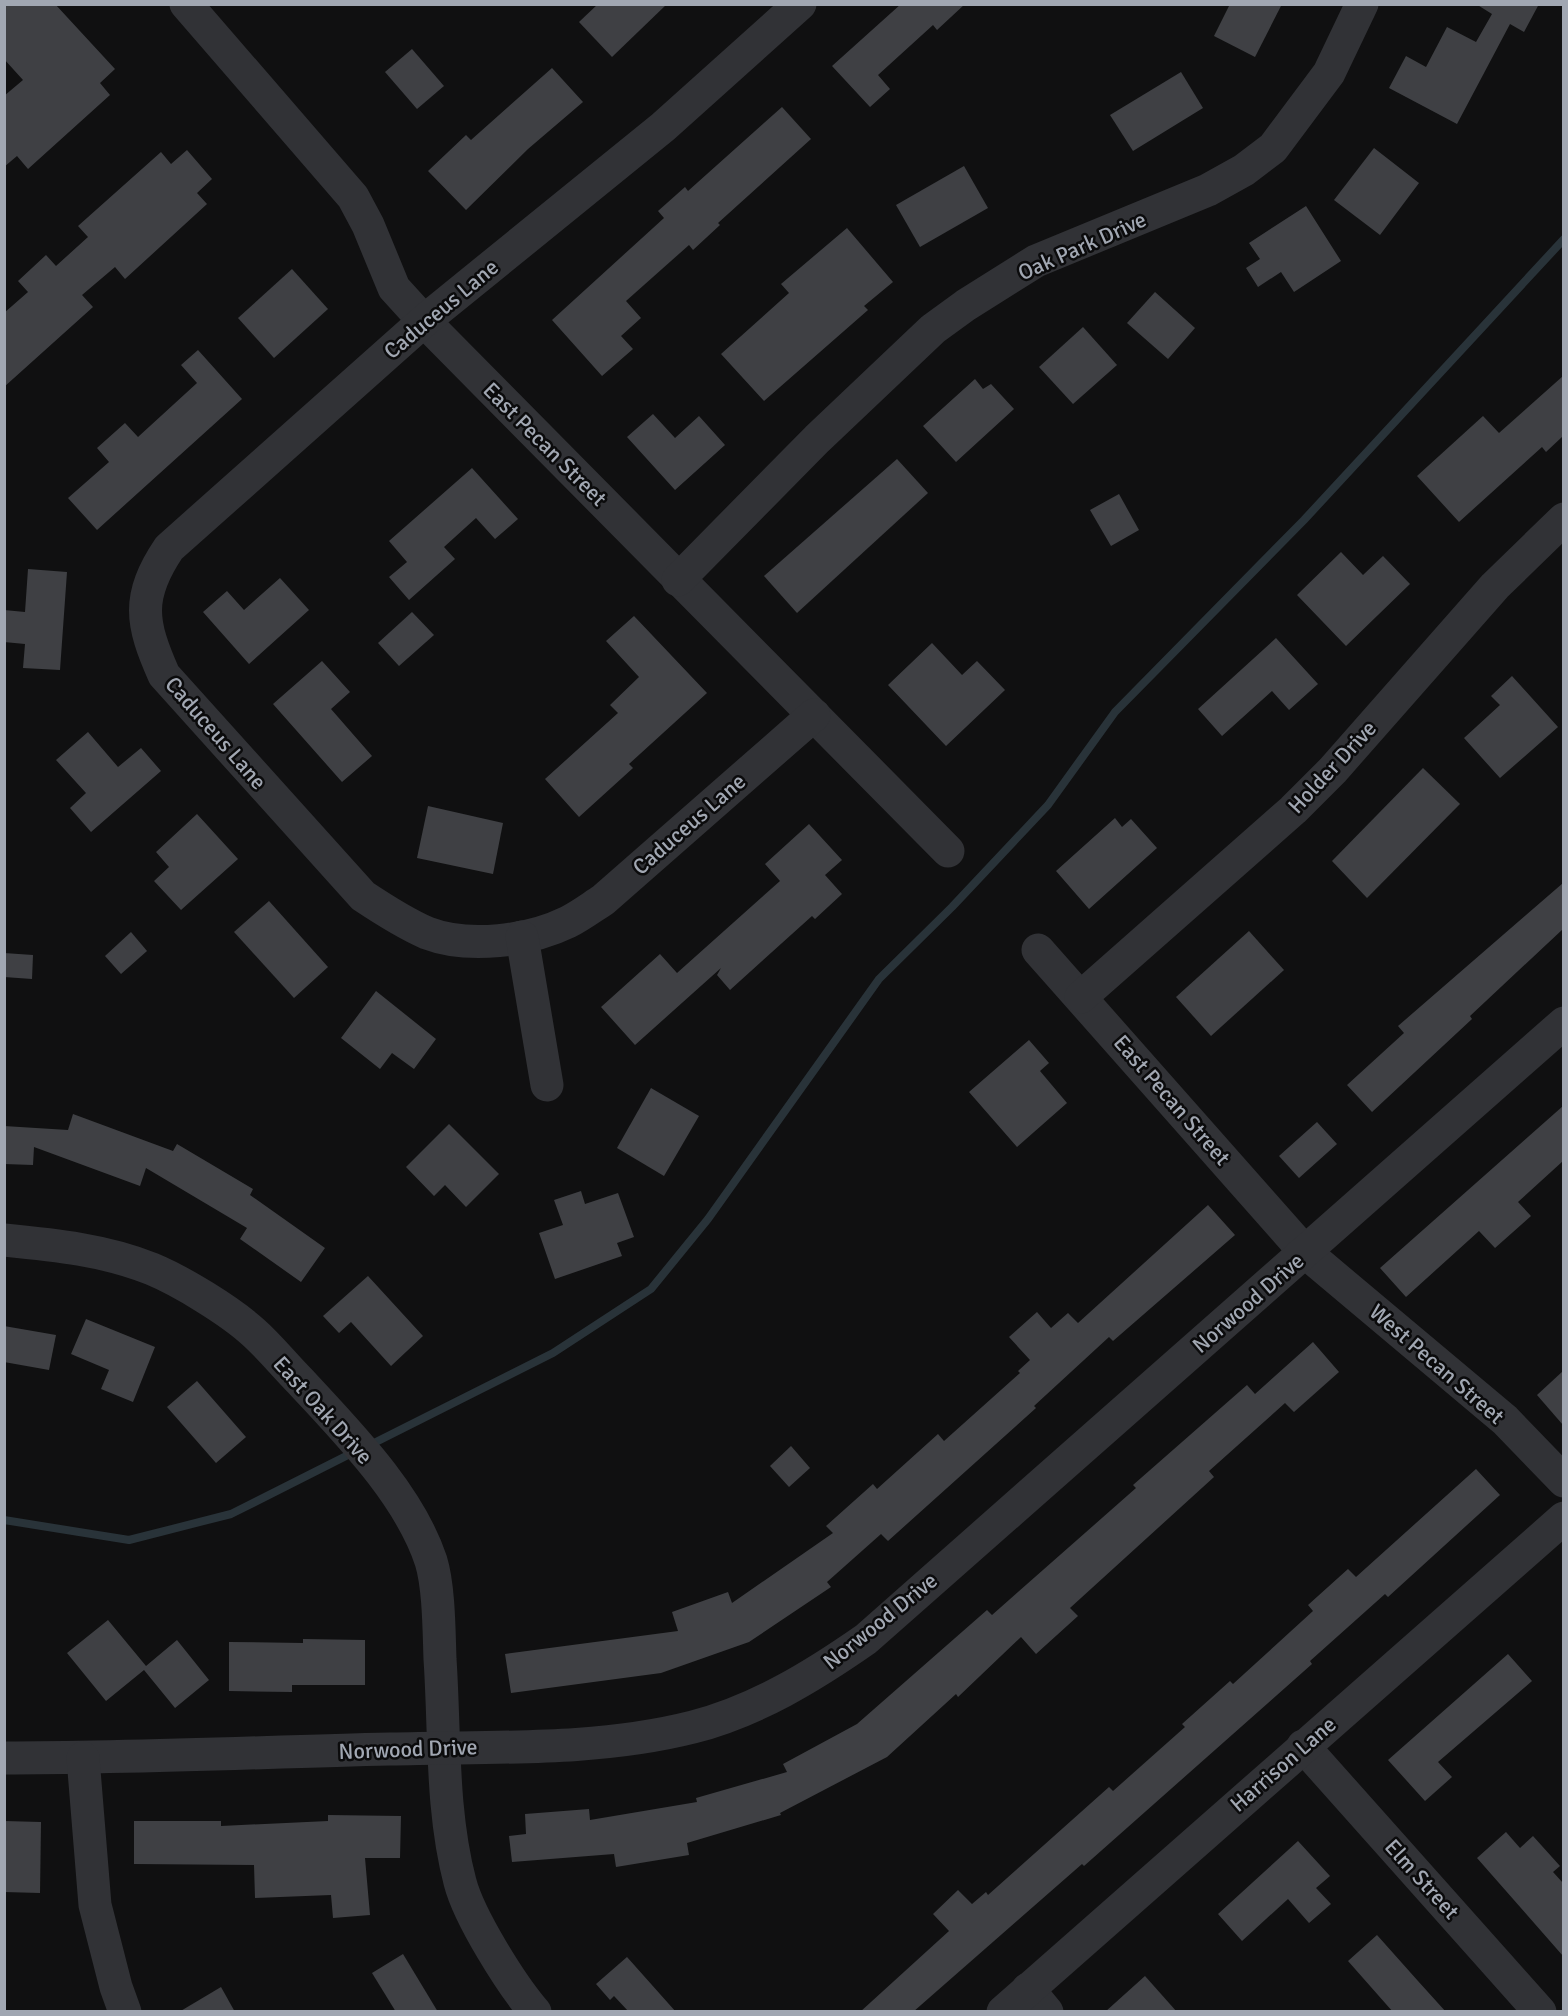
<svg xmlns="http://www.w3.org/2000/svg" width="1568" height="2016" font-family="Signika,sans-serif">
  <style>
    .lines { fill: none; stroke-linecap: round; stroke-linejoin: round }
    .stream { stroke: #293339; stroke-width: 8 }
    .building { fill: #3f4044 }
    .minor { stroke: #313236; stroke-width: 33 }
    .labels { text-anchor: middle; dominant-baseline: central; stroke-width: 5; stroke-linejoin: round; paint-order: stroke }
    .street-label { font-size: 22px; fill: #a1a7b2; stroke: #0b0b0c }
  </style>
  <rect width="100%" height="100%" fill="#101011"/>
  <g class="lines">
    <g class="stream">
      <path d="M 368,1446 L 553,1353 L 651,1289 L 708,1219 L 879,979 L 952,907 L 1048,805 L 1115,712 L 1304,520 L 1564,239"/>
      <path d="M 4,1520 L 129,1540 L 231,1514 L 356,1451"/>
    </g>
  </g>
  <g class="building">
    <path d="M 4,4 L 55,4 L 115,69 L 100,83 L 110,95 L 28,169 L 17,156 L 4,167 L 4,96 L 23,80 L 4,59 Z"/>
    <path d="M 598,4 L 667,4 L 612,57 L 579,22 Z"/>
    <path d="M 901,4 L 965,4 L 937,30 L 933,25 L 878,75 L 890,89 L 870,107 L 832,66 Z"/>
    <path d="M 1230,4 L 1282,4 L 1255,57 L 1214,36 Z"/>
    <path d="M 1476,4 L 1539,4 L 1524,32 L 1510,24 L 1457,124 L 1389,88 L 1406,56 L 1426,67 L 1447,27 L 1476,42 L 1492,14 Z"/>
    <path d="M 412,49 L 444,86 L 417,109 L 385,72 Z"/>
    <path d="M 552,68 L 583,102 L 528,149 L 466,210 L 428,171 L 466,135 L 471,140 Z"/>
    <path d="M 1181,72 L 1203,108 L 1133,151 L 1110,115 Z"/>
    <path d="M 782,107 L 811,139 L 718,223 L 720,225 L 693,250 L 689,245 L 626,301 L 641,318 L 621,336 L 633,349 L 602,376 L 552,320 L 664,218 L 658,211 L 685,187 L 688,191 Z"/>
    <path d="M 1374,148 L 1419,183 L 1380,235 L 1334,200 Z"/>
    <path d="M 187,150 L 212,179 L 197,193 L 207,204 L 125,279 L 115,267 L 82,295 L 93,307 L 4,387 L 4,313 L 28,292 L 18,281 L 46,255 L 56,266 L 88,237 L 78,226 L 161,152 L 171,164 Z"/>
    <path d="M 964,166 L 988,208 L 920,247 L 896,205 Z"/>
    <path d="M 1306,206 L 1341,261 L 1294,292 L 1281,272 L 1258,287 L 1246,268 L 1260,259 L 1249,243 Z"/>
    <path d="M 847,228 L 893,282 L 864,306 L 868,310 L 764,401 L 721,354 L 789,293 L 781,284 Z"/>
    <path d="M 292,269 L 328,309 L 274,358 L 238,318 Z"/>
    <path d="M 1155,292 L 1195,328 L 1168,359 L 1127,323 Z"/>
    <path d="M 1083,327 L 1117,365 L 1073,404 L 1039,367 Z"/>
    <path d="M 198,350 L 242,399 L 97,530 L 68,498 L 109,462 L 97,448 L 125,423 L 138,437 L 197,383 L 181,365 Z"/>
    <path d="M 1563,376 L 1563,436 L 1546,452 L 1542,447 L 1459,522 L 1417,476 L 1483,416 L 1499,433 Z"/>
    <path d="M 975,379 L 983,389 L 991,384 L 1014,409 L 956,462 L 923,426 Z"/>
    <path d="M 653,414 L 675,438 L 699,416 L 725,445 L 675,490 L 627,437 Z"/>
    <path d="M 897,459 L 928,493 L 797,613 L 764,576 Z"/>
    <path d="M 472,468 L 518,519 L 495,539 L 476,518 L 444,547 L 455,559 L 409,600 L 389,577 L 407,562 L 389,541 Z"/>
    <path d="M 1119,494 L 1139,530 L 1111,546 L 1090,510 Z"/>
    <path d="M 1341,552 L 1363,575 L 1383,556 L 1410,584 L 1346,646 L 1297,595 Z"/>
    <path d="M 28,569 L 67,572 L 60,670 L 23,668 L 25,644 L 4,642 L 4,610 L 25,612 Z"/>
    <path d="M 280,578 L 309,610 L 249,664 L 203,612 L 227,591 L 244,610 Z"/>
    <path d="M 412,612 L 434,635 L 399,666 L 378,643 Z"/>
    <path d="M 634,616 L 707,693 L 629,764 L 633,768 L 579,817 L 545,779 L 618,713 L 610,705 L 639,677 L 606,641 Z"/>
    <path d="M 1276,638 L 1318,684 L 1289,710 L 1272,691 L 1222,736 L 1198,709 Z"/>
    <path d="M 932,643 L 962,675 L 977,661 L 1005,690 L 946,746 L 888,685 Z"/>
    <path d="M 322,661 L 350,692 L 331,709 L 372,756 L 342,782 L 273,704 Z"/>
    <path d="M 1512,676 L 1558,727 L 1500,778 L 1464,738 L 1500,705 L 1491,696 Z"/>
    <path d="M 88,732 L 118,767 L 141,748 L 161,771 L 91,832 L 70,808 L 86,793 L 56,760 Z"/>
    <path d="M 1423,768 L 1460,804 L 1367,898 L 1332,861 Z"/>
    <path d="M 428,806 L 503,823 L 493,874 L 417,858 Z"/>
    <path d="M 197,814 L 238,859 L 181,910 L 154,881 L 169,867 L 156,852 Z"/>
    <path d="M 1115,818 L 1122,827 L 1131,819 L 1157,848 L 1089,909 L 1056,871 Z"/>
    <path d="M 809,824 L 842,860 L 825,875 L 842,894 L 815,919 L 812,916 L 730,990 L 717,975 L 721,968 L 635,1045 L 601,1007 L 660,954 L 677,973 L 780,881 L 765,864 Z"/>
    <path d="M 1563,883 L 1563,929 L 1470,1016 L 1472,1019 L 1372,1112 L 1347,1085 L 1404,1033 L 1398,1026 Z"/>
    <path d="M 269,901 L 328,967 L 294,998 L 234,932 Z"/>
    <path d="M 1249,931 L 1284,970 L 1211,1036 L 1176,997 Z"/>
    <path d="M 131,932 L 147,951 L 121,974 L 105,956 Z"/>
    <path d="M 4,953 L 33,955 L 32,979 L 4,977 Z"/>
    <path d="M 376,991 L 436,1039 L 414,1069 L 392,1053 L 380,1069 L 341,1038 Z"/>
    <path d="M 1029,1040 L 1049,1063 L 1040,1071 L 1067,1103 L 1017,1147 L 969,1092 Z"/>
    <path d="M 651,1088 L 699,1116 L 664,1176 L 617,1148 Z"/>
    <path d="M 1563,1106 L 1563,1161 L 1518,1202 L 1531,1216 L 1495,1248 L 1479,1231 L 1406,1297 L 1380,1268 Z"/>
    <path d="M 73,1114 L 173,1151 L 177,1144 L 253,1189 L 250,1195 L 325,1248 L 301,1282 L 240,1239 L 247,1228 L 146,1168 L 140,1186 L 34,1147 L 33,1165 L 4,1164 L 4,1126 L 68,1130 Z"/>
    <path d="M 1317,1122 L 1337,1144 L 1299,1178 L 1279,1156 Z"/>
    <path d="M 449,1124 L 499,1174 L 466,1207 L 445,1185 L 434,1196 L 406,1167 Z"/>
    <path d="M 581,1191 L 585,1204 L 618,1193 L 634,1237 L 617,1243 L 622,1256 L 555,1279 L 539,1233 L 563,1225 L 554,1200 Z"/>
    <path d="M 1208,1205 L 1235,1235 L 1113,1341 L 1109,1337 L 1034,1406 L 1036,1408 L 888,1541 L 881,1534 L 827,1582 L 831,1587 L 749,1642 L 661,1673 L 511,1693 L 505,1654 L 678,1631 L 672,1612 L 728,1592 L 732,1603 L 833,1533 L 826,1526 L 873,1484 L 877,1489 L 938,1434 L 944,1441 L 1020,1373 L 1018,1371 L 1030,1360 L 1009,1337 L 1037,1312 L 1051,1328 L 1068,1313 L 1078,1323 Z"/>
    <path d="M 368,1276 L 423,1336 L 391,1366 L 351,1322 L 339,1333 L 323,1316 Z"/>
    <path d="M 86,1319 L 155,1347 L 133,1402 L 101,1389 L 109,1370 L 71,1354 Z"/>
    <path d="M 4,1326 L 56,1335 L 49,1370 L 4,1362 Z"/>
    <path d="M 1313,1342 L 1339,1372 L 1294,1412 L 1285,1403 L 1209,1471 L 1214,1477 L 1070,1608 L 1078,1616 L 1036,1654 L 1021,1637 L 958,1697 L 956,1694 L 887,1757 L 780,1813 L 781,1815 L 687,1843 L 689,1855 L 616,1867 L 614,1854 L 512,1862 L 509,1836 L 526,1834 L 525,1814 L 589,1809 L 590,1820 L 697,1802 L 696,1798 L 787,1772 L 783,1764 L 857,1724 L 987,1610 L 992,1615 L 1136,1488 L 1133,1485 L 1247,1385 L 1255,1394 Z"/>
    <path d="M 1563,1371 L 1563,1425 L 1537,1395 Z"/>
    <path d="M 197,1381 L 246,1437 L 216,1463 L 167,1407 Z"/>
    <path d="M 791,1446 L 810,1468 L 789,1487 L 770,1466 Z"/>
    <path d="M 1476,1469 L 1500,1495 L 1388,1597 L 1385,1594 L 1310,1661 L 1312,1664 L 1084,1866 L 1082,1864 L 913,2012 L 860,2012 L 949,1931 L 933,1914 L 958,1890 L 972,1904 L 986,1892 L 988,1895 L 1109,1787 L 1113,1791 L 1185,1727 L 1182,1724 L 1230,1681 L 1233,1684 L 1313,1611 L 1308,1605 L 1348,1569 L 1356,1577 Z"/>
    <path d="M 108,1620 L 146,1666 L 177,1640 L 209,1680 L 175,1708 L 144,1670 L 106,1701 L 67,1653 Z"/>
    <path d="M 303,1639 L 365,1640 L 365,1685 L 292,1685 L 292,1692 L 229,1691 L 229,1642 L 303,1643 Z"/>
    <path d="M 1508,1654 L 1532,1681 L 1438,1762 L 1452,1777 L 1425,1801 L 1388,1760 Z"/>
    <path d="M 328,1815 L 401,1816 L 400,1858 L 365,1858 L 370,1915 L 333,1918 L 331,1895 L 255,1898 L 254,1865 L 134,1864 L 134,1821 L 221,1821 L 221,1826 L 328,1821 Z"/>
    <path d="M 4,1821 L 41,1822 L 40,1893 L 4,1892 Z"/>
    <path d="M 1506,1832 L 1520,1848 L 1533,1836 L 1560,1866 L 1553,1872 L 1563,1883 L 1563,1956 L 1477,1858 Z"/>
    <path d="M 1298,1841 L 1330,1876 L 1316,1888 L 1331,1904 L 1309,1923 L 1288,1899 L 1242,1941 L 1218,1914 Z"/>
    <path d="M 1377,1935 L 1418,1981 L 1446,2012 L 1393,2012 L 1348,1961 Z"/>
    <path d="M 403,1954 L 438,2012 L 396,2012 L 372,1973 Z"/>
    <path d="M 627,1957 L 676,2012 L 629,2012 L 614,1996 L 610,2000 L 596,1984 Z"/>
    <path d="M 1145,1976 L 1177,2012 L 1105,2012 Z"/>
    <path d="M 221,1987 L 235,2012 L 179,2012 Z"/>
  </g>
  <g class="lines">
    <g class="minor">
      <path d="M 186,4 L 353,197 L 368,225 L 394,288 L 424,321 L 948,851"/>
      <path d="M 800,4 L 663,127 L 424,321 L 169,548 C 136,597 141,623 164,675 L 363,896 C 384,910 404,923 427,933 C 469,949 529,941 568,922 C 580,916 592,907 603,900 L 814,715"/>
      <path d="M 678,580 L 817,439 L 933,329 L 966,305 L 1036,261 L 1208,190 L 1244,170 L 1273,148 L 1329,73 L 1362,4"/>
      <path d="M 522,937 L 547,1085"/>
      <path d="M 1038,950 L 1305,1252 L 1505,1420 L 1564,1481"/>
      <path d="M 1081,997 L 1293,810 L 1333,770 L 1495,586 L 1564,519"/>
      <path d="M 4,1240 C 55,1245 105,1250 152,1269 C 181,1281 230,1311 253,1332 C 270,1347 284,1365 300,1381 C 347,1432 409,1494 431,1561 C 439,1587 439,1631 440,1659 C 445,1733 441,1810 460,1882 C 469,1917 511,1984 535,2012"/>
      <path d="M 1303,1746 L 1540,2012"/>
      <path d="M 4,1758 C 133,1758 261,1752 390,1749 C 491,1746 594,1752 693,1727 C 756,1711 813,1676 866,1639 L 1564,1023"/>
      <path d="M 83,1758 L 95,1905 L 116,1987 L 125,2012"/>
      <path d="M 1028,1989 L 1047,2012"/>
      <path d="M 1003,2012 L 1564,1518"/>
    </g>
  </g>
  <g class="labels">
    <g class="street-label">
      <text transform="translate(1082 246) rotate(-24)">Oak Park Drive</text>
      <text transform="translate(441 309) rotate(-40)">Caduceus Lane</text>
      <text transform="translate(545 444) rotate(45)">East Pecan Street</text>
      <text transform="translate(216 733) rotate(49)">Caduceus Lane</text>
      <text transform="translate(1332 767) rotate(-47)">Holder Drive</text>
      <text transform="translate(689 824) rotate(-41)">Caduceus Lane</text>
      <text transform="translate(1172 1100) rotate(49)">East Pecan Street</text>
      <text transform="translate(1248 1303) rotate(-41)">Norwood Drive</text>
      <text transform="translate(1437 1364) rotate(41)">West Pecan Street</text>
      <text transform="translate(323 1410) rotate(48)">East Oak Drive</text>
      <text transform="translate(880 1621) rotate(-39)">Norwood Drive</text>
      <text transform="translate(408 1749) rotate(-2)">Norwood Drive</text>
      <text transform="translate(1283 1764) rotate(-41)">Harrison Lane</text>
      <text transform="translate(1422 1879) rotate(48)">Elm Street</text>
    </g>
  </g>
  <rect width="1568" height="2016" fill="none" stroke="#a1a7b2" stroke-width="12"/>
</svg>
